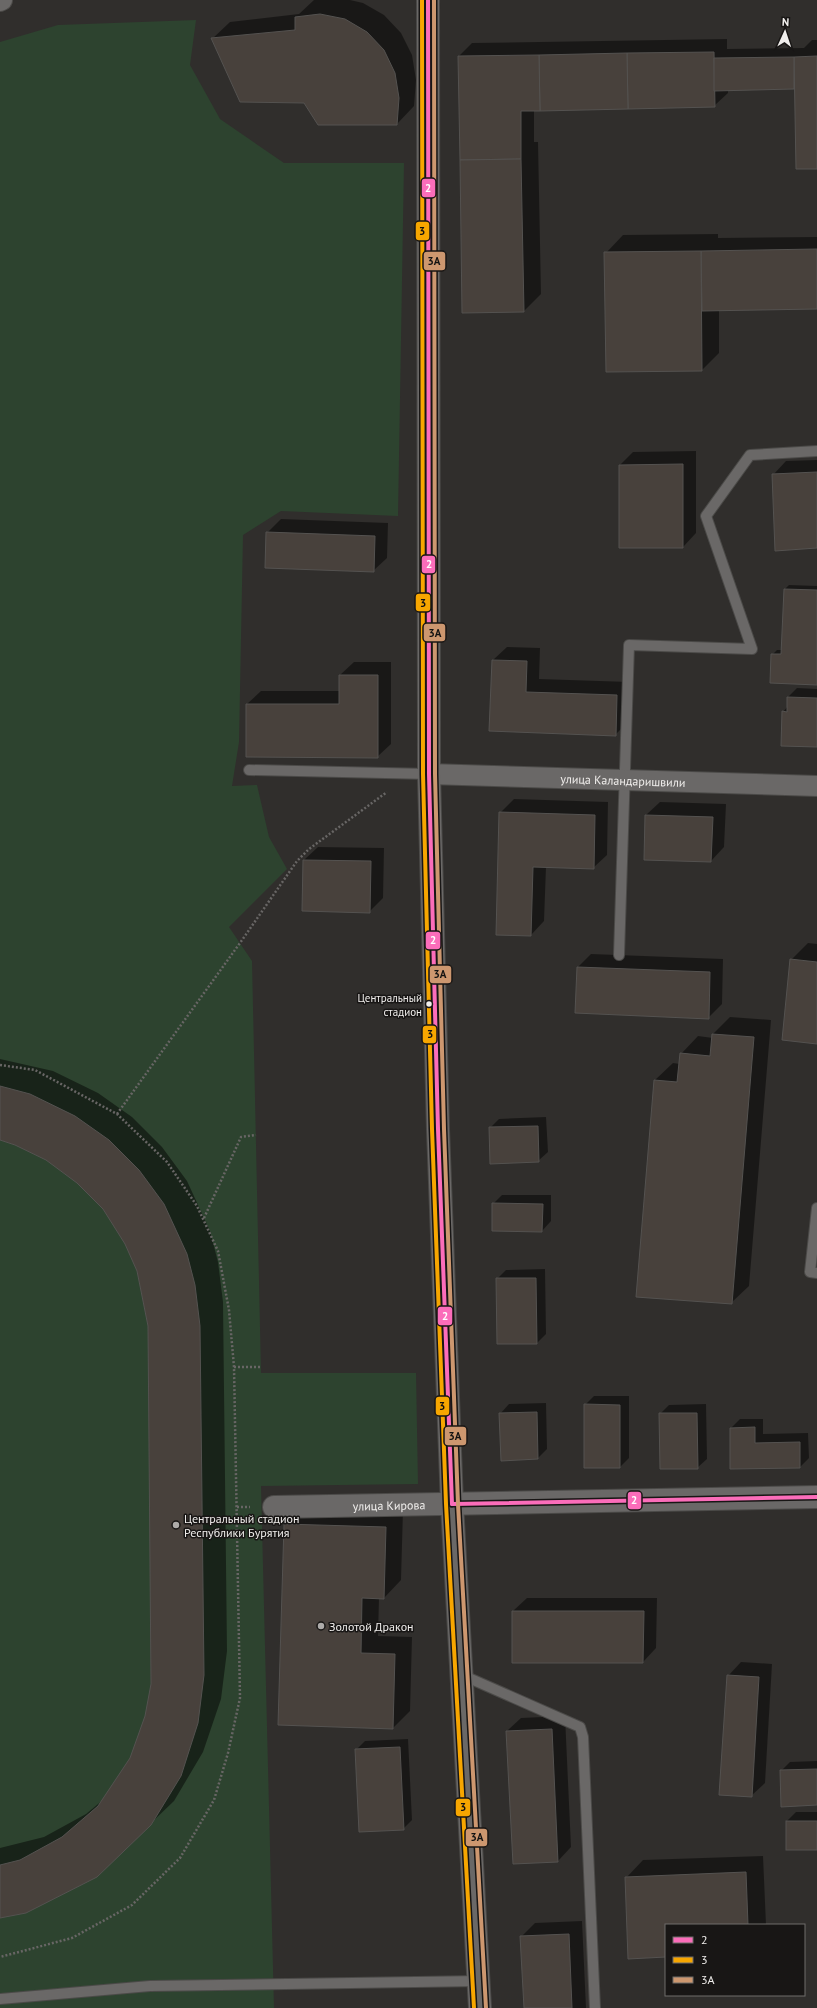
<svg xmlns="http://www.w3.org/2000/svg" width="817" height="2008" font-family="'PT Sans',sans-serif">
  <style>
    .green { fill: #2d432f }
    .shadow { fill: #0007; fill-rule: evenodd }
    .building { fill: #48413c; stroke: #545250 }
    .lines { fill: none; stroke-linecap: round; stroke-linejoin: round }
    .service-casing { stroke: #4b4a48; stroke-width: 12 }
    .minor-casing { stroke: #4b4a48; stroke-width: 22 }
    .tertiary-casing { stroke: #4b4a48; stroke-width: 24 }
    .secondary-casing { stroke: #4b4a48; stroke-width: 24 }
    .path { stroke: #686665; stroke-width: 2.5; stroke-dasharray: 2 2; stroke-linecap: butt }
    .service { stroke: #6a6867; stroke-width: 10 }
    .minor { stroke: #6a6867; stroke-width: 20 }
    .tertiary { stroke: #6a6867; stroke-width: 22 }
    .secondary { stroke: #6a6867; stroke-width: 22 }
    .bus-1-casing { stroke: #181615; stroke-width: 7 }
    .bus-2-casing { stroke: #181615; stroke-width: 7 }
    .bus-3-casing { stroke: #181615; stroke-width: 7 }
    .bus-1 { stroke: #fb6dba; stroke-width: 4 }
    .bus-2 { stroke: #f7a600; stroke-width: 4 }
    .bus-3 { stroke: #cd976f; stroke-width: 4 }
    .bus-dot { fill: #f0eeec; stroke: #181615; stroke-width: 1.5 }
    .poi-dot { fill: #adaba9; stroke: #181615; stroke-width: 1.5 }
    .labels { text-anchor: middle; dominant-baseline: central; stroke-width: 3; stroke-linejoin: round; paint-order: stroke }
    .bus-label { font-size: 11px; fill: #f0eeec; stroke: #181615; text-anchor: end }
    .street-label { font-size: 12px; fill: #f0eeec; stroke: #181615 }
    .poi-label { font-size: 12px; fill: #f0eeec; stroke: #181615; text-anchor: start }
    .line-badge { stroke: #181615; stroke-width: 1.5 }
    .badge-label { font-size: 11px; text-anchor: middle; font-weight: bold; fill: #fff }
    .pale-badge-label { font-size: 11px; text-anchor: middle; font-weight: bold; fill: #111 }
  </style>
  <rect width="100%" height="100%" fill="#302e2c"/>
  <path class="green" d="M 196,20 L 190,65 L 220,119 L 284,163 L 404,163 L 398,516 L 281,511 L 243,535 L 239,742 L 232,786 L 257,785 L 269,837 L 287,869 L 229,927 L 252,961 L 261,1373 L 416,1373 L 418,1484 L 261,1486 L 274,2008 L 0,2008 L 0,42 L 58,25 Z"/>
  <g class="shadow">
    <path d="M 314,0 L 350,0 L 363,3 L 384,15 L 401,33 L 412,55 L 416,80 L 414,106 L 397,124 L 304,102 L 212,39 L 230,22 L 299,14 Z"/>
    <path d="M 727,39 L 727,49 L 804,48 L 812,40 L 817,40 L 817,168 L 795,87 L 728,90 L 728,93 L 714,106 L 534,110 L 534,142 L 538,142 L 541,294 L 524,311 L 459,56 L 472,43 ZM 713,90 L 715,90 L 715,95 L 713,95 Z"/>
    <path d="M 718,234 L 718,238 L 817,237 L 817,308 L 719,310 L 719,353 L 702,370 L 607,371 L 606,253 L 623,235 Z"/>
    <path d="M 696,451 L 696,533 L 683,547 L 620,465 L 633,452 Z"/>
    <path d="M 817,460 L 817,547 L 773,475 L 786,461 Z"/>
    <path d="M 281,519 L 388,523 L 387,558 L 373,571 L 267,533 Z"/>
    <path d="M 789,585 L 817,586 L 817,684 L 772,655 L 777,650 L 782,650 L 785,589 Z"/>
    <path d="M 507,647 L 540,648 L 539,679 L 630,682 L 629,721 L 615,735 L 491,730 L 493,660 Z"/>
    <path d="M 354,662 L 391,662 L 391,744 L 377,757 L 247,704 L 261,691 L 340,691 L 340,675 Z"/>
    <path d="M 797,688 L 817,689 L 817,746 L 783,712 L 788,706 L 788,697 Z"/>
    <path d="M 514,799 L 608,802 L 607,855 L 593,868 L 546,867 L 544,921 L 531,935 L 500,813 Z"/>
    <path d="M 660,802 L 726,804 L 724,847 L 711,861 L 646,815 Z"/>
    <path d="M 318,847 L 384,848 L 383,898 L 369,912 L 304,860 Z"/>
    <path d="M 808,943 L 817,944 L 817,1043 L 791,960 Z"/>
    <path d="M 591,954 L 723,959 L 722,1004 L 708,1018 L 578,967 Z"/>
    <path d="M 730,1017 L 771,1020 L 749,1286 L 731,1303 L 655,1080 L 673,1063 L 680,1064 L 681,1054 L 698,1036 L 713,1038 L 713,1034 Z"/>
    <path d="M 0,1059 L 53,1071 L 98,1093 L 132,1117 L 162,1147 L 187,1181 L 210,1231 L 218,1262 L 223,1302 L 227,1651 L 221,1699 L 203,1752 L 174,1801 L 150,1824 L 0,1917 L 0,1848 L 44,1837 L 86,1814 L 104,1799 L 131,1759 L 146,1717 L 152,1684 L 149,1326 L 138,1271 L 126,1243 L 103,1208 L 78,1182 L 47,1160 L 16,1144 L 0,1139 Z"/>
    <path d="M 546,1117 L 548,1152 L 538,1161 L 490,1128 L 499,1119 Z"/>
    <path d="M 502,1195 L 551,1195 L 551,1221 L 542,1231 L 493,1204 Z"/>
    <path d="M 545,1269 L 546,1334 L 537,1343 L 497,1279 L 506,1270 Z"/>
    <path d="M 594,1396 L 629,1396 L 629,1458 L 620,1467 L 585,1405 Z"/>
    <path d="M 546,1403 L 547,1449 L 538,1458 L 500,1414 L 509,1404 Z"/>
    <path d="M 706,1404 L 707,1459 L 697,1468 L 660,1414 L 669,1405 Z"/>
    <path d="M 740,1419 L 763,1419 L 763,1434 L 808,1433 L 809,1458 L 800,1467 L 731,1468 L 731,1428 Z"/>
    <path d="M 302,1508 L 403,1510 L 401,1580 L 384,1598 L 379,1598 L 378,1636 L 412,1637 L 410,1711 L 393,1728 L 285,1525 Z"/>
    <path d="M 527,1598 L 657,1598 L 656,1648 L 643,1662 L 513,1611 Z"/>
    <path d="M 741,1662 L 772,1664 L 765,1783 L 751,1796 L 728,1676 Z"/>
    <path d="M 565,1716 L 571,1847 L 558,1861 L 507,1731 L 521,1718 Z"/>
    <path d="M 408,1739 L 412,1820 L 403,1829 L 356,1750 L 365,1741 Z"/>
    <path d="M 817,1761 L 817,1804 L 781,1771 L 790,1762 Z"/>
    <path d="M 796,1812 L 817,1812 L 817,1849 L 787,1849 L 787,1821 Z"/>
    <path d="M 763,1856 L 766,1925 L 666,1925 L 666,1956 L 626,1878 L 643,1860 Z"/>
    <path d="M 582,1921 L 586,2008 L 525,2008 L 521,1937 L 535,1923 Z"/>
  </g>
  <g class="building">
    <path d="M 320,14 L 345,19 L 367,32 L 384,50 L 395,73 L 399,98 L 397,125 L 318,125 L 304,103 L 240,102 L 211,38 L 295,30 L 295,17 Z"/>
    <path d="M 714,52 L 715,107 L 628,109 L 627,53 Z"/>
    <path d="M 627,53 L 628,109 L 540,111 L 539,55 Z"/>
    <path d="M 539,55 L 540,111 L 521,111 L 521,159 L 460,160 L 458,56 Z"/>
    <path d="M 817,56 L 817,169 L 796,169 L 794,57 Z"/>
    <path d="M 794,57 L 794,89 L 714,91 L 714,58 Z"/>
    <path d="M 521,159 L 524,312 L 462,313 L 460,160 Z"/>
    <path d="M 817,249 L 817,309 L 702,311 L 701,251 Z"/>
    <path d="M 701,251 L 702,371 L 606,372 L 604,252 Z"/>
    <path d="M 683,464 L 683,548 L 619,548 L 619,465 Z"/>
    <path d="M 817,472 L 817,548 L 775,551 L 772,474 Z"/>
    <path d="M 266,532 L 375,536 L 374,572 L 265,568 Z"/>
    <path d="M 784,589 L 817,590 L 817,685 L 770,683 L 771,654 L 781,654 Z"/>
    <path d="M 492,660 L 527,661 L 526,692 L 617,695 L 616,736 L 489,731 Z"/>
    <path d="M 339,675 L 378,675 L 378,758 L 246,757 L 246,704 L 339,704 Z"/>
    <path d="M 787,697 L 817,698 L 817,747 L 781,746 L 782,711 L 787,712 Z"/>
    <path d="M 499,812 L 595,815 L 594,869 L 533,867 L 531,936 L 496,935 Z"/>
    <path d="M 645,815 L 713,817 L 711,862 L 644,860 Z"/>
    <path d="M 303,860 L 371,861 L 370,913 L 302,911 Z"/>
    <path d="M 790,959 L 817,962 L 817,1044 L 782,1040 Z"/>
    <path d="M 577,967 L 710,972 L 709,1019 L 575,1013 Z"/>
    <path d="M 712,1034 L 754,1037 L 732,1304 L 636,1297 L 654,1080 L 677,1082 L 680,1053 L 710,1056 Z"/>
    <path d="M 0,1086 L 30,1094 L 75,1116 L 109,1140 L 139,1170 L 164,1204 L 187,1254 L 195,1285 L 200,1326 L 204,1675 L 198,1723 L 181,1776 L 151,1825 L 97,1877 L 26,1913 L 0,1918 L 0,1865 L 20,1860 L 62,1837 L 98,1806 L 130,1758 L 145,1716 L 151,1684 L 148,1326 L 137,1271 L 125,1244 L 103,1209 L 77,1183 L 46,1160 L 15,1145 L 0,1140 Z"/>
    <path d="M 538,1126 L 539,1162 L 490,1164 L 489,1127 Z"/>
    <path d="M 492,1203 L 543,1204 L 542,1232 L 492,1231 Z"/>
    <path d="M 496,1278 L 536,1278 L 537,1344 L 497,1344 Z"/>
    <path d="M 584,1404 L 620,1405 L 620,1468 L 584,1468 Z"/>
    <path d="M 537,1412 L 538,1459 L 501,1461 L 499,1413 Z"/>
    <path d="M 659,1413 L 697,1413 L 698,1469 L 660,1469 Z"/>
    <path d="M 755,1427 L 755,1443 L 800,1442 L 800,1468 L 730,1469 L 730,1428 Z"/>
    <path d="M 284,1524 L 386,1527 L 384,1599 L 362,1598 L 361,1653 L 395,1654 L 393,1729 L 278,1725 Z"/>
    <path d="M 512,1611 L 644,1611 L 643,1663 L 512,1663 Z"/>
    <path d="M 727,1675 L 759,1677 L 752,1797 L 719,1795 Z"/>
    <path d="M 552,1729 L 558,1862 L 513,1864 L 506,1731 Z"/>
    <path d="M 400,1747 L 404,1830 L 359,1832 L 355,1749 Z"/>
    <path d="M 817,1769 L 817,1805 L 781,1807 L 780,1770 Z"/>
    <rect x="786" y="1821" width="31" height="29"/>
    <path d="M 746,1872 L 748,1925 L 666,1925 L 666,1957 L 628,1959 L 625,1877 Z"/>
    <path d="M 569,1934 L 572,2008 L 524,2008 L 520,1936 Z"/>
  </g>
  <g class="lines">
    <g class="service-casing">
      <g id="service">
        <path d="M 249,770 L 429,774"/>
        <path d="M 619,955 L 629,645 L 752,649 L 706,516 L 750,455 L 817,451"/>
        <path d="M 817,1208 L 810,1272 L 817,1273"/>
        <path d="M 462,1675 L 580,1727 L 583,1737 L 595,2008"/>
        <path d="M 0,1999 L 150,1986 L 480,1981"/>
      </g>
    </g>
    <g class="minor-casing">
      <g id="minor">
        <path d="M 0,1 L 2,0"/>
        <path id="s1" d="M 429,774 L 817,786"/>
      </g>
    </g>
    <g class="tertiary-casing">
      <g id="tertiary">
        <path id="s2" d="M 274,1507 L 817,1497"/>
      </g>
    </g>
    <g class="secondary-casing">
      <path id="secondary" d="M 428,0 L 429,774 L 438,1129 L 452,1504 L 480,2008"/>
    </g>
    <g class="path">
      <path d="M 0,1065 L 35,1070 L 117,1114 L 167,1162 L 197,1206 L 218,1251 L 229,1310 L 234,1367 L 240,1698 L 228,1753 L 214,1800 L 180,1858 L 132,1905 L 72,1938 L 0,1957"/>
      <path d="M 117,1114 L 240,943 L 297,861 L 309,849 L 387,792"/>
      <path d="M 204,1218 L 241,1137 L 256,1135"/>
      <path d="M 234,1367 L 261,1367"/>
      <path d="M 237,1507 L 250,1507"/>
    </g>
    <use href="#service" class="service"/>
    <use href="#minor" class="minor"/>
    <use href="#tertiary" class="tertiary"/>
    <use href="#secondary" class="secondary"/>
    <g class="bus-1-casing">
      <g id="bus-1">
        <path d="M 428,0 L 429,774 L 438,1129 L 452,1504"/>
        <path d="M 452,1504 L 817,1497"/>
      </g>
    </g>
    <g class="bus-2-casing">
      <path id="bus-2" d="M 422,0 L 423,774 L 432,1129 L 446,1504 L 474,2008"/>
    </g>
    <g class="bus-3-casing">
      <path id="bus-3" d="M 434,0 L 435,774 L 444,1129 L 458,1504 L 486,2008"/>
    </g>
    <use href="#bus-1" class="bus-1"/>
    <use href="#bus-2" class="bus-2"/>
    <use href="#bus-3" class="bus-3"/>
  </g>
  <circle class="bus-dot" cx="429" cy="1004" r="3.5"/>
  <g class="poi-dot">
    <circle cx="176" cy="1525" r="4"/>
    <circle cx="321" cy="1626" r="4"/>
  </g>
  <g class="labels">
    <g class="bus-label">
      <text x="422" y="998">Центральный<tspan x="422" dy="14">стадион</tspan></text>
    </g>
    <g class="street-label">
      <text stroke="none"><textPath href="#s1" startOffset="194">улица Каландаришвили</textPath></text>
      <text stroke="none"><textPath href="#s2" startOffset="115">улица Кирова</textPath></text>
    </g>
    <g class="poi-label">
      <text x="184" y="1518">Центральный стадион<tspan x="184" dy="14">Республики Бурятия</tspan></text>
      <text x="329" y="1626">Золотой Дракон</text>
    </g>
  </g>
  <g class="line-badge">
    <rect x="421" y="178" width="15" height="20" rx="4" fill="#fb6dba"/>
    <rect x="415" y="221" width="15" height="20" rx="4" fill="#f7a600"/>
    <rect x="423" y="251" width="23" height="20" rx="4" fill="#cd976f"/>
    <rect x="421" y="555" width="15" height="19" rx="4" fill="#fb6dba"/>
    <rect x="415" y="593" width="16" height="19" rx="4" fill="#f7a600"/>
    <rect x="423" y="623" width="23" height="19" rx="4" fill="#cd976f"/>
    <rect x="425" y="931" width="16" height="19" rx="4" fill="#fb6dba"/>
    <rect x="429" y="965" width="23" height="19" rx="4" fill="#cd976f"/>
    <rect x="422" y="1025" width="15" height="19" rx="4" fill="#f7a600"/>
    <rect x="437" y="1306" width="16" height="20" rx="4" fill="#fb6dba"/>
    <rect x="435" y="1396" width="15" height="20" rx="4" fill="#f7a600"/>
    <rect x="444" y="1426" width="23" height="20" rx="4" fill="#cd976f"/>
    <rect x="627" y="1491" width="15" height="19" rx="4" fill="#fb6dba"/>
    <rect x="455" y="1798" width="16" height="19" rx="4" fill="#f7a600"/>
    <rect x="465" y="1828" width="23" height="19" rx="4" fill="#cd976f"/>
  </g>
  <g class="badge-label">
    <text x="428" y="192">2</text>
    <text x="429" y="568">2</text>
    <text x="433" y="944">2</text>
    <text x="445" y="1320">2</text>
    <text x="634" y="1504">2</text>
  </g>
  <g class="pale-badge-label">
    <text x="422" y="235">3</text>
    <text x="434" y="265">3А</text>
    <text x="423" y="607">3</text>
    <text x="435" y="637">3А</text>
    <text x="440" y="978">3А</text>
    <text x="430" y="1038">3</text>
    <text x="442" y="1410">3</text>
    <text x="455" y="1440">3А</text>
    <text x="463" y="1811">3</text>
    <text x="477" y="1841">3А</text>
  </g>
  <rect x="665" y="1924" width="140" height="72" fill="#181615" stroke="#6e6c6b"/>
  <rect x="673" y="1937" width="20" height="6" fill="#fb6dba" stroke="#6e6c6b"/>
  <text x="701" y="1944" font-size="12" fill="#f0eeec">2</text>
  <rect x="673" y="1957" width="20" height="6" fill="#f7a600" stroke="#6e6c6b"/>
  <text x="701" y="1964" font-size="12" fill="#f0eeec">3</text>
  <rect x="673" y="1977" width="20" height="6" fill="#cd976f" stroke="#6e6c6b"/>
  <text x="701" y="1984" font-size="12" fill="#f0eeec">3А</text>
  <g transform="translate(785 32) rotate(3)" stroke="#181615" stroke-width="3" paint-order="stroke">
  <path d="M0-3L7 15L0 10L-7 15Z" fill="#f0eeec"/>
  <text y="-6" font-size="11" font-weight="bold" text-anchor="middle" fill="#f0eeec">N</text>
  </g>
</svg>
